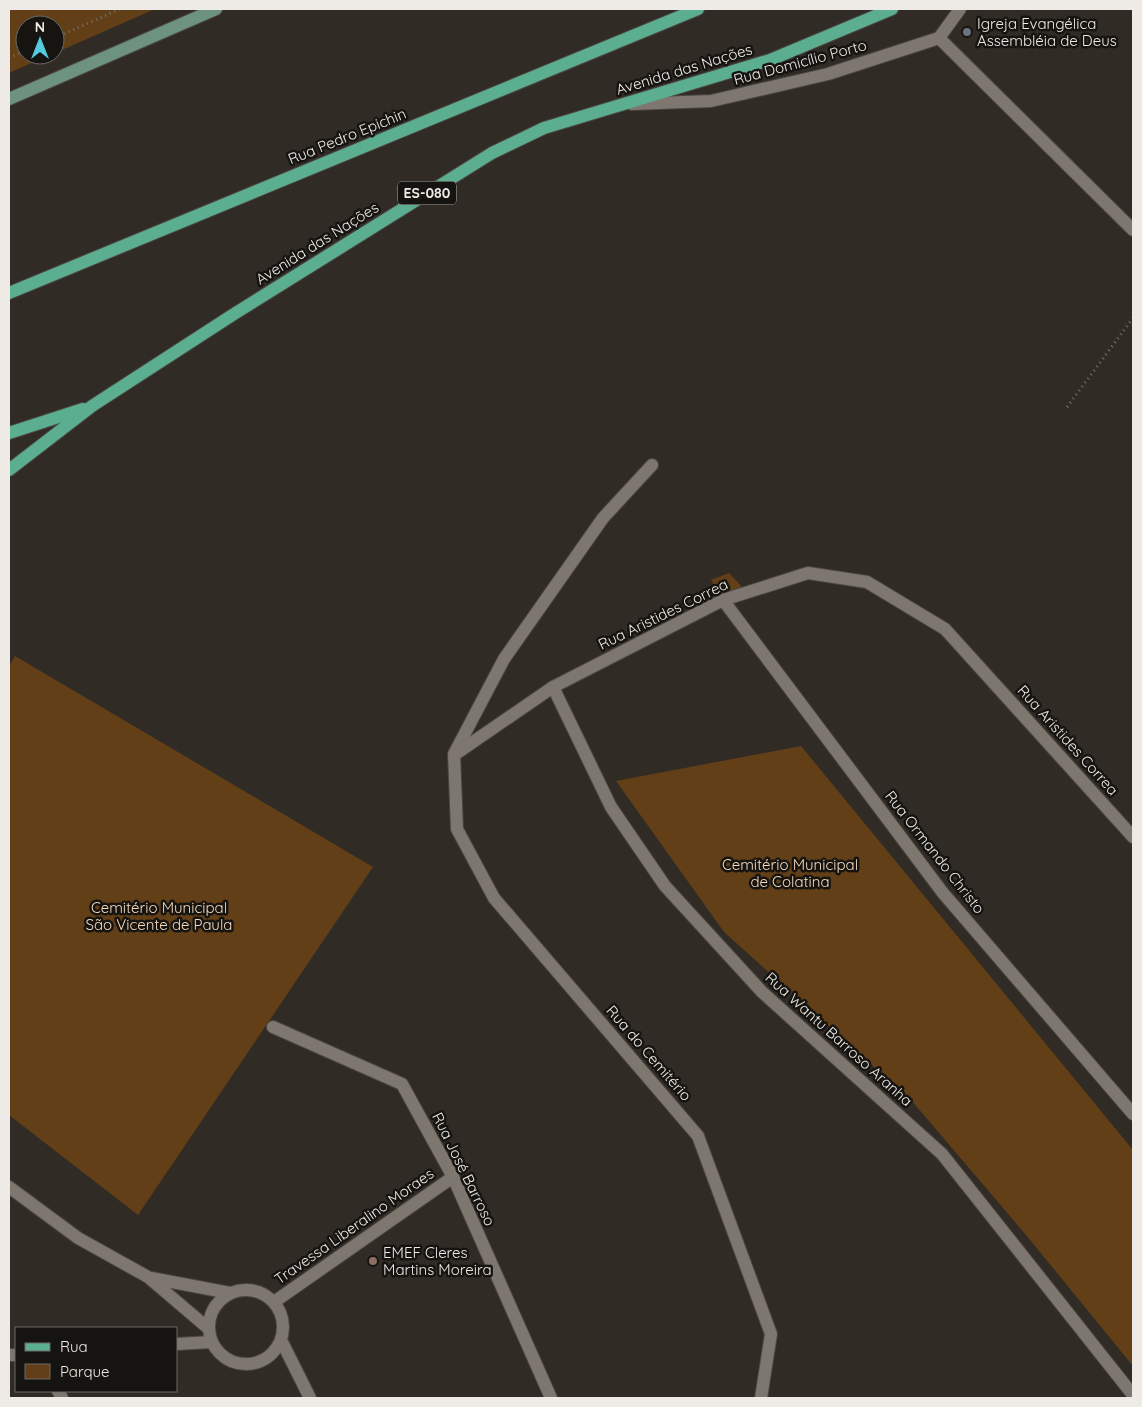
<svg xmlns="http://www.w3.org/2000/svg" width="1142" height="1407" font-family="Quicksand,sans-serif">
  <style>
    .green { fill: #623f17 }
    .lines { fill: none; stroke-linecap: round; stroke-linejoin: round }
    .street-casing { stroke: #4b4742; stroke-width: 14 }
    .secondary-casing { stroke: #4b4742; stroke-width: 14 }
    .primary-casing { stroke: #4b4742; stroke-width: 14 }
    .path { stroke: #77726c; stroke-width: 3; stroke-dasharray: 1 4; stroke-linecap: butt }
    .street { stroke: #7e7770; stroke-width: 12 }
    .secondary { stroke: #6d9380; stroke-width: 12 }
    .primary { stroke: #5cae90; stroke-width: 12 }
    .worship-dot { fill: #6b7280; stroke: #161411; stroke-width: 2 }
    .education-dot { fill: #8d6e63; stroke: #161411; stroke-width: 2 }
    .labels { text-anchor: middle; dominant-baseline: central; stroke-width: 5; stroke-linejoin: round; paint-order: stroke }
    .shield { fill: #161411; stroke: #adaaa6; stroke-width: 1 }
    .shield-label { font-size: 14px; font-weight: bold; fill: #eeeae6 }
    .poi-label { font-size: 15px; fill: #eeeae6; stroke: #161411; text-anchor: start }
    .street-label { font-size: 15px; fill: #eeeae6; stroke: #161411 }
    .park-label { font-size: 15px; fill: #f8dabd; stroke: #161411 }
  </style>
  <rect width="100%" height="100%" fill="#312b25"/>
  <g class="green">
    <path d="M 9,9 L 155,9 L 55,53 L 55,25 L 25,25 L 25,55 L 50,55 L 9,73 Z"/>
    <path d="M 729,573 L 744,589 L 723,600 L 711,580 Z"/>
    <path d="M 15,656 L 373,867 L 138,1215 L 9,1115 L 9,666 Z"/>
    <path d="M 801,746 L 1133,1150 L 1133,1366 L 1026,1235 L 911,1100 L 724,932 L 616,781 Z"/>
  </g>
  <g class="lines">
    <g class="street-casing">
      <g id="street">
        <path d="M 939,38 L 1133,230"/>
        <path d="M 632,104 L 711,101 L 828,74 L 939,38 L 960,9"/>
        <path d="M 652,465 L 603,518 L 504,659 L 454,754 L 457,829 L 494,898 L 698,1136 L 771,1334 L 761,1398"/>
        <path d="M 723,600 L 943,893 L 1133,1114"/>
        <path d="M 553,687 L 611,807 L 665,886 L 762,992 L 942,1154 L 1133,1395"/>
        <path d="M 457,753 L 553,687 L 723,600 L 808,573 L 867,582 L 945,629 L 1133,837"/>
        <path d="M 273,1027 L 402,1084 L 453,1177 L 551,1398"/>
        <path d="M 9,1187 L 78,1238 L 148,1277 L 209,1329"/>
        <path d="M 151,1278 L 230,1293"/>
        <circle cx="246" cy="1327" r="37"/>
        <path d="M 274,1302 L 453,1177"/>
        <path d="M 281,1340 L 310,1398"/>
        <path d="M 176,1344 L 212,1342"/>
        <path d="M 9,1355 L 16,1355"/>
        <path d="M 58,1391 L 62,1398"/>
      </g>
    </g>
    <g class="secondary-casing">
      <path id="secondary" d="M 9,99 L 216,9"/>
    </g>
    <g class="primary-casing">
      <g id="primary">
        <path d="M 9,293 L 698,9"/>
        <path d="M 9,433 L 83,409"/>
        <path d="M 9,470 L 92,406 L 234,314 L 492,153 L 544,128 L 770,60 L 892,9"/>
      </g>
    </g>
    <g class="path">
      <path d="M 55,38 L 120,9"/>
      <path d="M 9,58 L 25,51"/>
      <path d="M 1067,407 L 1133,318"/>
    </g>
    <use href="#street" class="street"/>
    <use href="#secondary" class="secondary"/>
    <use href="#primary" class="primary"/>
  </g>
  <circle class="worship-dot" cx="967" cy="32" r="5"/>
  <circle class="education-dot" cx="373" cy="1261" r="5"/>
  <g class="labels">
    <rect class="shield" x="398" y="181.5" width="58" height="23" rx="4"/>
    <g class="shield-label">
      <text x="427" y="193">ES-080</text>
    </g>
    <g class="poi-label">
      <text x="977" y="23">Igreja Evangélica<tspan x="977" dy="17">Assembléia de Deus</tspan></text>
      <text x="383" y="1252">EMEF Cleres<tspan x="383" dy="17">Martins Moreira</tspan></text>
    </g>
    <g class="street-label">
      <text transform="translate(800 62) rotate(-15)">Rua Domicílio Porto</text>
      <text transform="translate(684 69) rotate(-17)">Avenida das Nações</text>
      <text transform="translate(347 136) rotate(-22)">Rua Pedro Epichin</text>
      <text transform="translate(317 243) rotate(-32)">Avenida das Nações</text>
      <text transform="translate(663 614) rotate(-26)">Rua Aristides Correa</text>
      <text transform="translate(1068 740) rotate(48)">Rua Aristides Correa</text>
      <text transform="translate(935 852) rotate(52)">Rua Ormando Christo</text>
      <text transform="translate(839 1039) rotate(42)">Rua Wantu Barroso Aranha</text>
      <text transform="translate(649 1053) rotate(49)">Rua do Cemitério</text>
      <text transform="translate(464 1169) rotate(64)">Rua José Barroso</text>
      <text transform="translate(354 1226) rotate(-35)">Travessa Liberalino Moraes</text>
    </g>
    <g class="park-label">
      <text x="790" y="864">Cemitério Municipal<tspan x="790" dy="17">de Colatina</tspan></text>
      <text x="159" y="907">Cemitério Municipal<tspan x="159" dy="17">São Vicente de Paula</tspan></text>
    </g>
  </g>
  <rect width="1142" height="1407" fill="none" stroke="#eeeae6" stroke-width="20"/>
  <rect x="15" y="1327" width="162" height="65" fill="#161411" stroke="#6c6a66"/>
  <rect x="25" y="1343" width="25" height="8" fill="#5cae90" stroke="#6c6a66"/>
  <text x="60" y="1352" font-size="15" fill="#eeeae6">Rua</text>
  <rect x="25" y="1364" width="25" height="15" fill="#623f17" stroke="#6c6a66"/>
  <text x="60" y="1377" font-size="15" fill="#eeeae6">Parque</text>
  <g transform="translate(40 40)"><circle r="24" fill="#161411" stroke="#6c6a66"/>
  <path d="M0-4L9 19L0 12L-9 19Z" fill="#55cadf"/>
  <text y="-8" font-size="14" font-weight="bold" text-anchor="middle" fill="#eeeae6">N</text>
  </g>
</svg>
